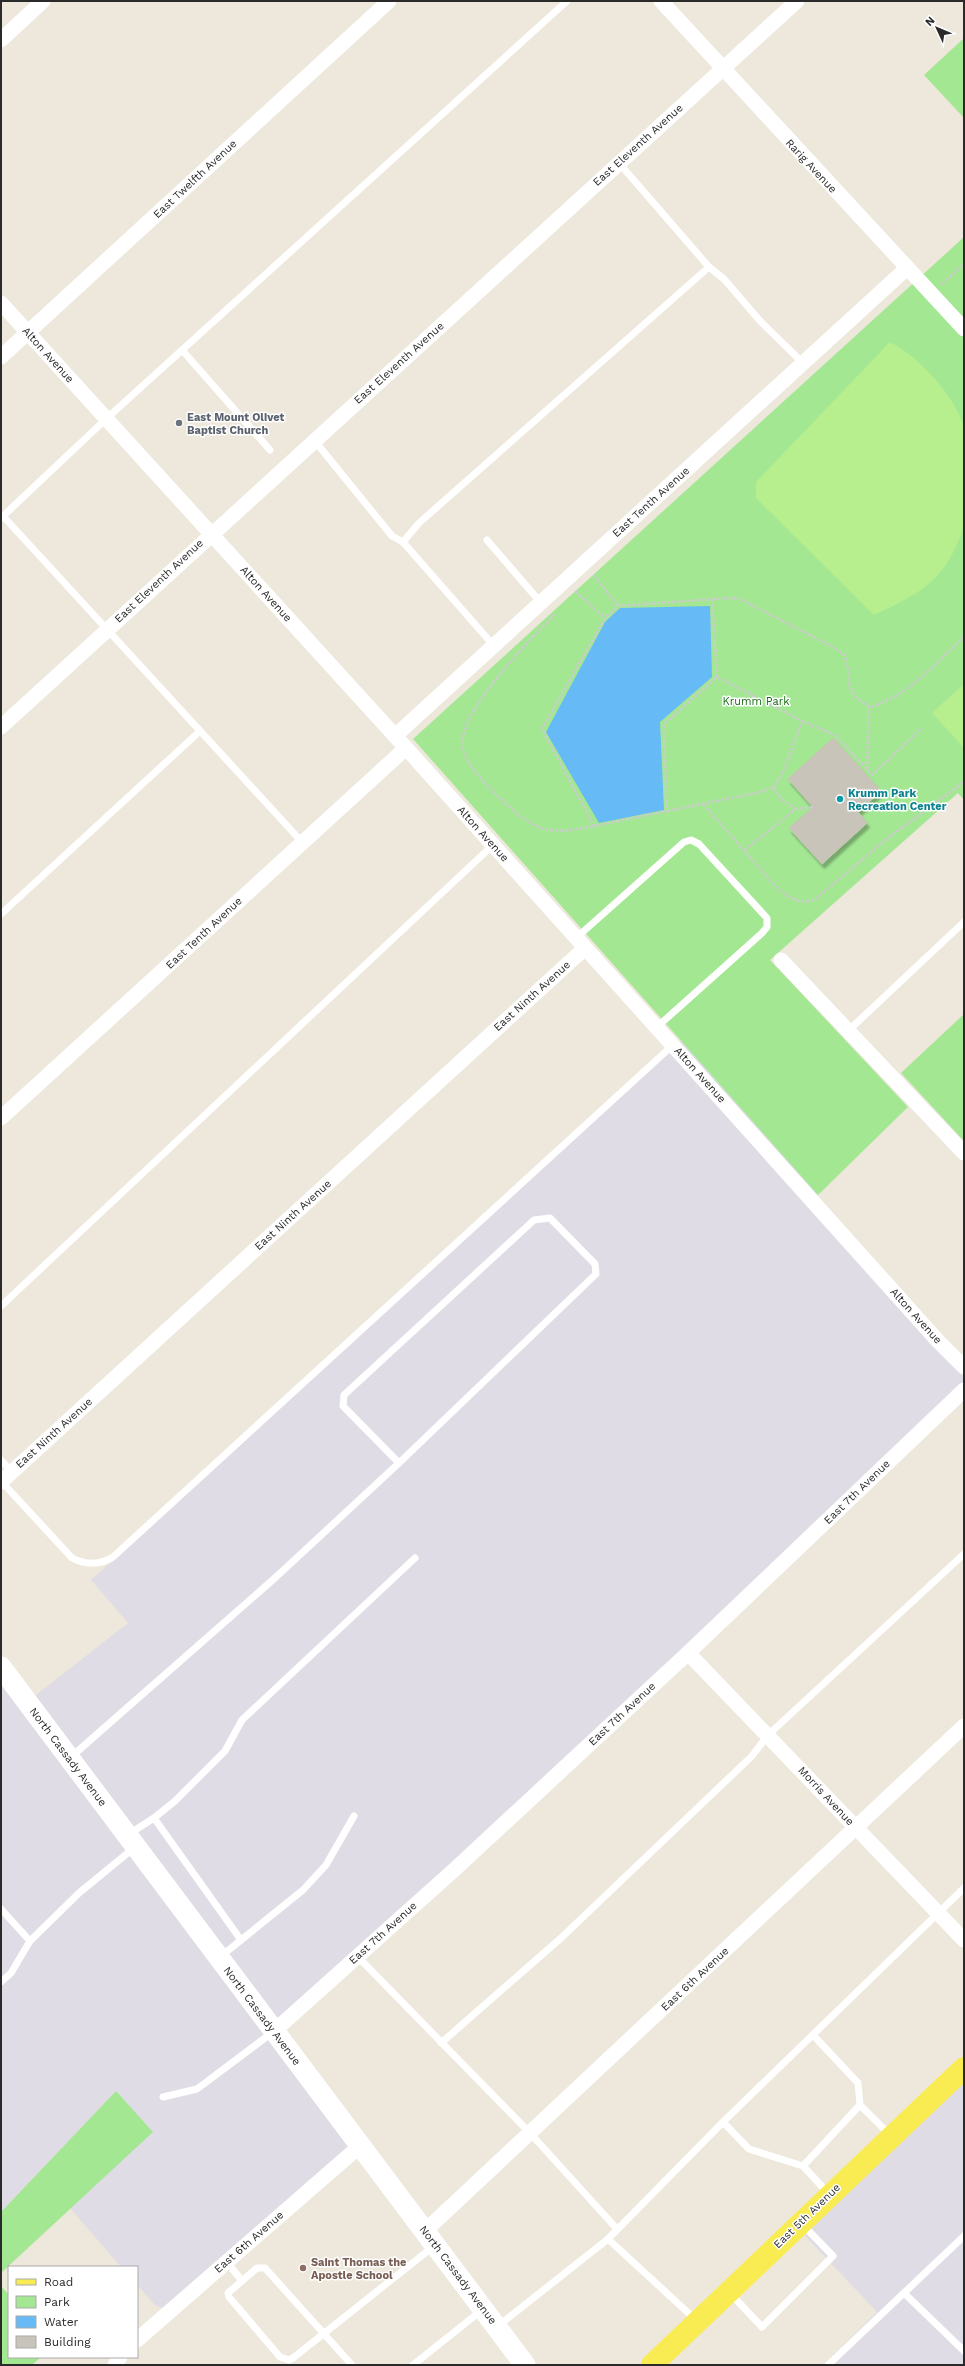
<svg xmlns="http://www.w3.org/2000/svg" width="965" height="2366" font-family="'Work Sans',sans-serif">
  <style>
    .industrial { fill: #e0dce5 }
    .green { fill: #a3e793 }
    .pitch { fill: #b7ef8e }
    .water { fill: #66baf6 }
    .building { fill: #c8c4ba; stroke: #c8c4b4; filter: url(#shadow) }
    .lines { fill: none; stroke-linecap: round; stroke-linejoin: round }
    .path { stroke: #ccc; stroke-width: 2.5; stroke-dasharray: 3 2; stroke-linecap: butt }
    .service { stroke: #fff; stroke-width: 7 }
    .minor { stroke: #fff; stroke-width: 15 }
    .secondary { stroke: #fff; stroke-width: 21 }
    .primary { stroke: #f9ec53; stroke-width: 22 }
    .worship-dot { fill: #6b7280; stroke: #fff; stroke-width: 1.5 }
    .culture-dot { fill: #0f9aa8; stroke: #fff; stroke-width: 1.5 }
    .education-dot { fill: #8d6e63; stroke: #fff; stroke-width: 1.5 }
    .labels { text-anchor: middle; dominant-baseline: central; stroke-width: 3; stroke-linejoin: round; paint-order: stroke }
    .street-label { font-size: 11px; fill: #2a2a2a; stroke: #fff }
    .worship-label { font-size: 11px; font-weight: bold; fill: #5b616d; stroke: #fff; text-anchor: start }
    .park-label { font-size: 11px; fill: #1a6b15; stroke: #fff }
    .culture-label { font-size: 11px; font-weight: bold; fill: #0d838f; stroke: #fff; text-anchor: start }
    .education-label { font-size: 11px; font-weight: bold; fill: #785e54; stroke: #fff; text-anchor: start }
  </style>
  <defs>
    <filter id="shadow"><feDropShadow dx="2.5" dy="4.5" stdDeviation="1" flood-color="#0004"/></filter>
  </defs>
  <rect width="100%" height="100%" fill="#ede8db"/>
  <g class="industrial">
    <path d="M 681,1040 L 818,1195 L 814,1201 L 964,1362 L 964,1387 L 274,2028 L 361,2146 L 169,2311 L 155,2305 L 137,2285 L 137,2267 L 121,2267 L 69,2207 L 152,2132 L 116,2091 L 1,2212 L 1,1668 L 27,1702 L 128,1623 L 91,1580 Z"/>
    <path d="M 964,2064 L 964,2365 L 823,2365 L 877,2312 L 794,2224 Z"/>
  </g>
  <g class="green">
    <path d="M 964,38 L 964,118 L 924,75 Z"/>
    <path d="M 964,237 L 964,800 L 958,793 L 770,960 L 908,1107 L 818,1195 L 413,739 Z"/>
    <path d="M 964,1014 L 964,1141 L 901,1073 Z"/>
    <path d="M 116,2091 L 153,2132 L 1,2273 L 1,2212 Z"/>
    <path d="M 1,2286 L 9,2295 L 9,2357 L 41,2357 L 32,2365 L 1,2365 Z"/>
  </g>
  <g class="pitch">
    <path d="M 890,342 C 918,356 953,394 963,424 C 965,431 965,515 964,524 C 962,535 953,554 947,563 C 930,590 901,602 874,615 L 756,498 L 756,482 Z"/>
    <path d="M 963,685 L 964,687 L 964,748 L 932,713 Z"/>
  </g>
  <path class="water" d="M 710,606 L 712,677 L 660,722 L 664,810 L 599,823 L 546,732 L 605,622 L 620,608 Z"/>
  <path class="building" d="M 833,738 L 881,791 L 858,812 L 867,823 L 822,864 L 789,828 L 813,807 L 788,779 Z"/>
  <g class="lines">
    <g class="path">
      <path d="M 942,284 L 964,264"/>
      <path d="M 594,575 L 618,606"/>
      <path d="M 575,591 L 605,618"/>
      <path d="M 712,599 L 717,677 L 664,724 L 667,811 L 594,826 L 542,729 L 605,618 L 618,606 Z"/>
      <path d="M 712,599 L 738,598 L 833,647 L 844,654 L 848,669 L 849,685 L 856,697 L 869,707 C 907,698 936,662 964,637"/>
      <path d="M 555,614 C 533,637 454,715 463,749 C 468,769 489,787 503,801 C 537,833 548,835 594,826"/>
      <path d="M 717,677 L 802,721 L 835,735 L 872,775 L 921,729"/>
      <path d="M 867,769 L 869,707"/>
      <path d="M 773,787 L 782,800 L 796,809"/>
      <path d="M 703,804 L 778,889 L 789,897 L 801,902 L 814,900 L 888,838 L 964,782"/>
      <path d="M 667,811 L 761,792 L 773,787 L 782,775 L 802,721"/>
      <path d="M 744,850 L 796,809 L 813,807"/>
    </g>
    <g class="service">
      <path d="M 709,267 L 724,279 L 761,322 L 803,363"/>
      <path d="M 182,350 L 270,450"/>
      <path d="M 314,440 L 392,536 L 403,542 L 419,523 L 709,267 L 619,163"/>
      <path d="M 3,516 L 302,842"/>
      <path d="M 1,518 L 106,419 L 567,1"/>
      <path d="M 487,540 L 541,603"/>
      <path d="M 403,542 L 494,646"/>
      <path d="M 1,914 L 200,731"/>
      <path d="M 576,938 L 684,842 L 691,840 L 699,844 L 767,918 L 767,927 L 762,933 L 657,1027"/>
      <path d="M 848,1031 L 964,922"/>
      <path d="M 1,1306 L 493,845"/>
      <path d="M 1,1460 L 12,1472"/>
      <path d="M 1,1481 L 72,1558 C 85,1565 101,1565 113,1557 L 673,1045"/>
      <path d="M 71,1757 L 276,1577 L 399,1463 L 596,1274 L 595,1264 L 550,1218 L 534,1220 L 344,1395 L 343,1406 L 399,1463"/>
      <path d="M 154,1818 L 175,1801 L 225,1751 L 242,1720 L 415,1558"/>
      <path d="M 129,1834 L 154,1818 L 241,1940"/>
      <path d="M 1,1909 L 30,1941 L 79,1893 L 135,1847"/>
      <path d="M 220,1957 L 303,1890 L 326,1865 L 354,1816"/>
      <path d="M 358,1957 L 530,2133 L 617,2229"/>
      <path d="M 1,1982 L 11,1973 L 30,1941"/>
      <path d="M 813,2035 L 858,2083 L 860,2105 L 890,2135"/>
      <path d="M 441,2043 L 560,1939 L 752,1756 L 768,1735 L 964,1554"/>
      <path d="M 163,2097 L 197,2089 L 273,2032"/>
      <path d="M 723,2122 L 749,2149 L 803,2166"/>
      <path d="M 828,2193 L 803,2166 L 860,2105"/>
      <path d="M 227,2262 L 242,2281"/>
      <path d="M 730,2293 L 762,2327 L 833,2256 L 803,2225"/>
      <path d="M 904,2293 L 964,2351"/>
      <path d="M 696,2320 L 608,2239 L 723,2122 L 964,1888"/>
      <path d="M 498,2326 L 608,2239"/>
      <path d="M 352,2365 L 265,2268 L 257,2268 L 228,2293 L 229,2297 L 280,2357 L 289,2360 L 293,2358 L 434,2246"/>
      <path d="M 413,2365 L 482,2310"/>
      <path d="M 828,2365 L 964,2236"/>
    </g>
    <g class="minor">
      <path d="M 661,1 L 964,329"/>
      <path d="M 1,40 L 43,1"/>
      <path d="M 1,303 L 406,748 L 937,1340 L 964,1367"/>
      <path d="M 1,357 L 389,1"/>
      <path d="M 1,727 L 797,1"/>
      <path d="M 395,736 L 907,268"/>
      <path d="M 781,960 L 964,1153"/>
      <path d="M 1,1118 L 406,748"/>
      <path d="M 1,1482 L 585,948"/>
      <path d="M 688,1653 L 964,1940"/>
      <path d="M 273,2032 L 454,1870 L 688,1653 L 964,1390"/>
      <path d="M 425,2231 L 964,1726"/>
      <path d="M 137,2340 L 361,2145"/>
      <path d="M 115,2365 L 120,2357"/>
    </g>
    <path class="secondary" d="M 1,1667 L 525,2365"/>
    <path class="primary" d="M 652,2365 L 964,2068"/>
  </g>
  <circle class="worship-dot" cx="179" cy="423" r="4"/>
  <circle class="culture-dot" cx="840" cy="799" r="4"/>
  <circle class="education-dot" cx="303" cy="2268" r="4"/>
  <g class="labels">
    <g class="street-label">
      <text transform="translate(638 145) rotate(-42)">East Eleventh Avenue</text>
      <text transform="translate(811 166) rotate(47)">Rarig Avenue</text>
      <text transform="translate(195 179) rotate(-43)">East Twelfth Avenue</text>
      <text transform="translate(48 355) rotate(48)">Alton Avenue</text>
      <text transform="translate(399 363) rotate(-42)">East Eleventh Avenue</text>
      <text transform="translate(651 502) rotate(-42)">East Tenth Avenue</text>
      <text transform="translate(159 581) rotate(-43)">East Eleventh Avenue</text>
      <text transform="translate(266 594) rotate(48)">Alton Avenue</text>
      <text transform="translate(483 834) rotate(48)">Alton Avenue</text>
      <text transform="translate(204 933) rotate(-43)">East Tenth Avenue</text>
      <text transform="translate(532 996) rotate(-42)">East Ninth Avenue</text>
      <text transform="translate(700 1075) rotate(48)">Alton Avenue</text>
      <text transform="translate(293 1215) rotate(-42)">East Ninth Avenue</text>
      <text transform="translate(916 1316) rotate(48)">Alton Avenue</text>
      <text transform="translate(54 1433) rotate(-42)">East Ninth Avenue</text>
      <text transform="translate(857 1492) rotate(-44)">East 7th Avenue</text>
      <text transform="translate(622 1714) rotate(-43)">East 7th Avenue</text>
      <text transform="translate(68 1757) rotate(53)">North Cassady Avenue</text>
      <text transform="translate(826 1796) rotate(47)">Morris Avenue</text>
      <text transform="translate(383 1933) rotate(-42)">East 7th Avenue</text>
      <text transform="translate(695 1979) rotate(-43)">East 6th Avenue</text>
      <text transform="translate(262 2016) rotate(53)">North Cassady Avenue</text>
      <text transform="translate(807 2216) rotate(-44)">East 5th Avenue</text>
      <text transform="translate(249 2242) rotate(-41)">East 6th Avenue</text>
      <text transform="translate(458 2275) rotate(53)">North Cassady Avenue</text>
    </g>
    <g class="worship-label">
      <text x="187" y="417">East Mount Olivet<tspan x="187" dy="13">Baptist Church</tspan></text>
    </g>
    <g class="park-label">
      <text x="756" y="701">Krumm Park</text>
    </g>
    <g class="culture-label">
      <text x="848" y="793">Krumm Park<tspan x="848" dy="13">Recreation Center</tspan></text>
    </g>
    <g class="education-label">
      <text x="311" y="2262">Saint Thomas the<tspan x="311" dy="13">Apostle School</tspan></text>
    </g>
  </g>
  <rect width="965" height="2366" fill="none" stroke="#2a2a2a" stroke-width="4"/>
  <rect x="8" y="2266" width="130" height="92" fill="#ffffff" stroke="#aaaaaa"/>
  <rect x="16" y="2279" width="20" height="6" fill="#f9ec53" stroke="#aaaaaa"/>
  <text x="44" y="2286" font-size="12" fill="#2a2a2a">Road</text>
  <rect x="16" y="2296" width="20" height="12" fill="#a3e793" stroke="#aaaaaa"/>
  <text x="44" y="2306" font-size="12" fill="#2a2a2a">Park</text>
  <rect x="16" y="2316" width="20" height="12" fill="#66baf6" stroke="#aaaaaa"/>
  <text x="44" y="2326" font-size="12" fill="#2a2a2a">Water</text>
  <rect x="16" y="2336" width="20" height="12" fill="#c8c4ba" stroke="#aaaaaa"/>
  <text x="44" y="2346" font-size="12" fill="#2a2a2a">Building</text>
  <g transform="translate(937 28) rotate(314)" stroke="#ffffff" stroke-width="3" paint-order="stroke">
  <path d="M0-3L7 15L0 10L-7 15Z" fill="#2a2a2a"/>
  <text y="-6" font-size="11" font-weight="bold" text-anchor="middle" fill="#2a2a2a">N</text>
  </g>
</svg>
